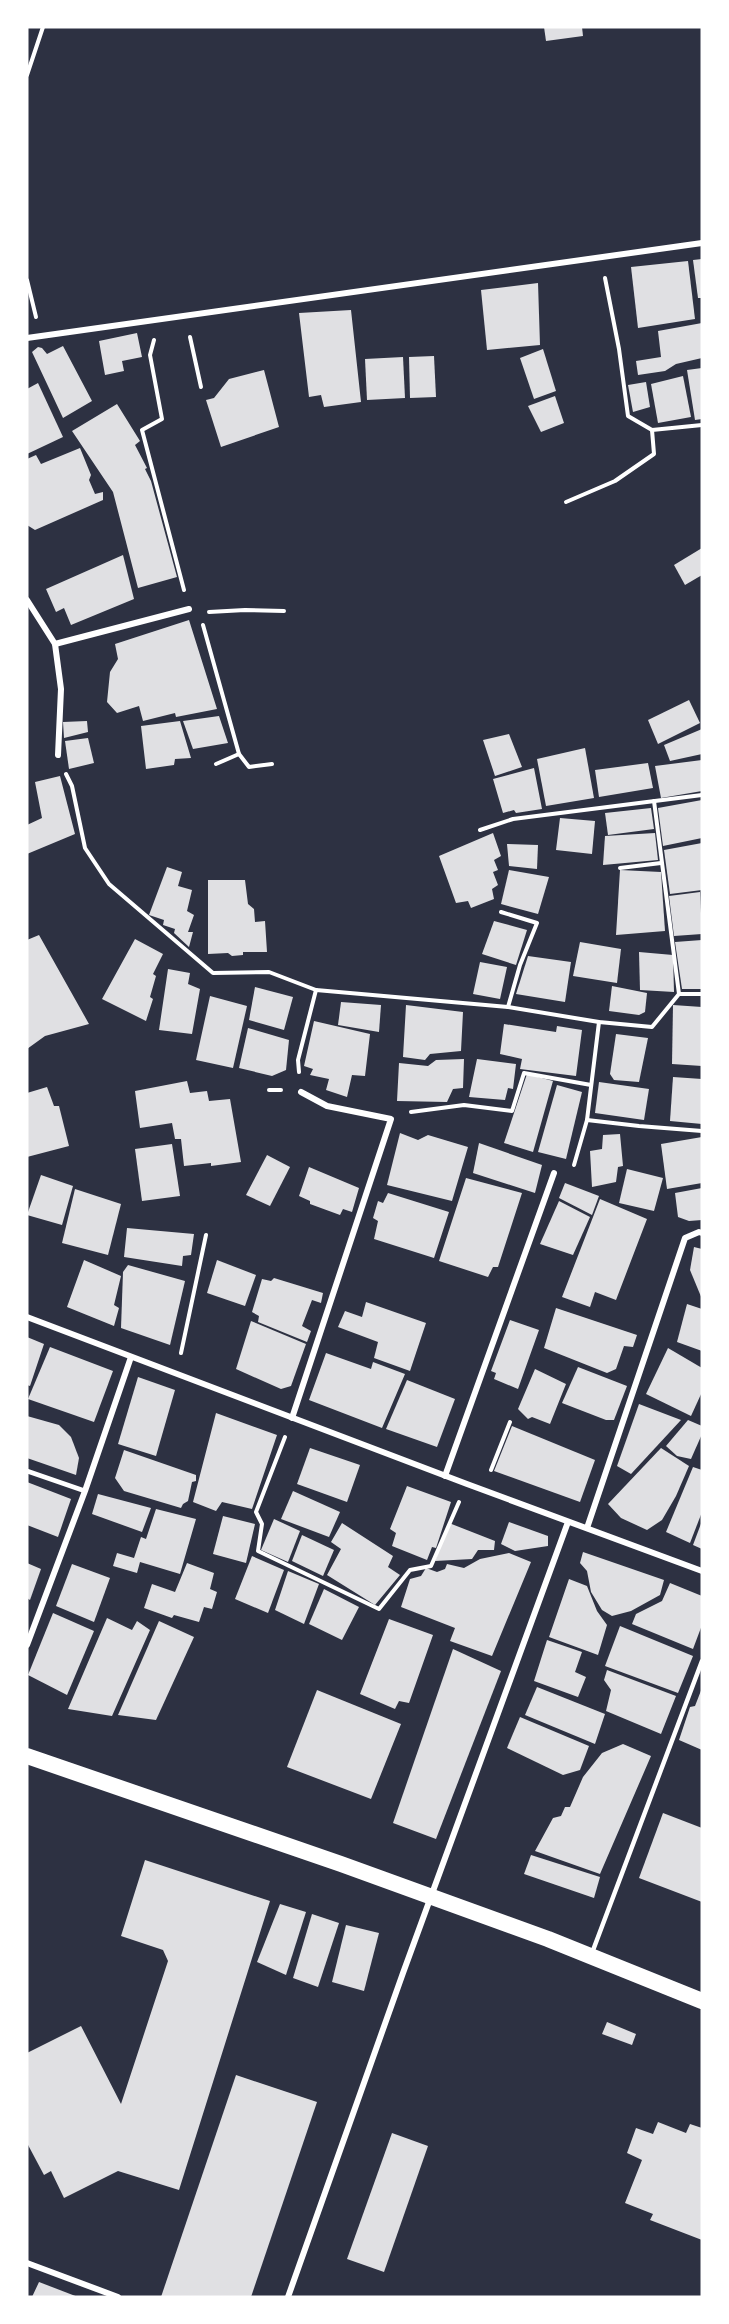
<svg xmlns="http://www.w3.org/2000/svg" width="729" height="2324" font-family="'Work Sans',sans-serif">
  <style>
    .building { fill: #e0e0e3 }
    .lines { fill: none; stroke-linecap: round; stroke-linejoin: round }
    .path { stroke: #fff; stroke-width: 4 }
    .service { stroke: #fff; stroke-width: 4.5 }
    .minor { stroke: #fff; stroke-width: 6 }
    .trunk { stroke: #fff; stroke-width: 16 }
  </style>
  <rect width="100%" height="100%" fill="#2d3142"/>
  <g class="building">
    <path d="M 544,27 L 582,27 L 583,36 L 546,41 Z"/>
    <path d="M 702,259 L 702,298 L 698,298 L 693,260 Z"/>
    <path d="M 688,261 L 695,319 L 638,328 L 631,267 Z"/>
    <path d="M 538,283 L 540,345 L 487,350 L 481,290 Z"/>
    <path d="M 351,310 L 361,402 L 324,407 L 321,395 L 309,397 L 299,313 Z"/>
    <path d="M 702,323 L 702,358 L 676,364 L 665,371 L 638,375 L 636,361 L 661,357 L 658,331 Z"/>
    <path d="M 137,333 L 142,357 L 122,361 L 124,371 L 105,375 L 99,341 Z"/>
    <path d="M 63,346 L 92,401 L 63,418 L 32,352 L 38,347 L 42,348 L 47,354 Z"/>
    <path d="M 543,349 L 556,391 L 534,399 L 520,358 Z"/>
    <path d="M 434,356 L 436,397 L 410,398 L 409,357 Z"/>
    <path d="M 403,357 L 405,398 L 367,400 L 365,359 Z"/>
    <path d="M 702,368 L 702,419 L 695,420 L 687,370 Z"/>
    <path d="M 264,370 L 279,427 L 221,447 L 206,400 L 214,398 L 229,379 Z"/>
    <path d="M 683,376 L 691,417 L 658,423 L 651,384 Z"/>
    <path d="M 646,382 L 650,407 L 633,412 L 628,385 Z"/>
    <path d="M 38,383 L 63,437 L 27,454 L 27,389 Z"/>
    <path d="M 555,396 L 564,423 L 541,432 L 528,406 Z"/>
    <path d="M 117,404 L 140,441 L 135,445 L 147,468 L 145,469 L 151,481 L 177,577 L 138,588 L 113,492 L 72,431 Z"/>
    <path d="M 80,448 L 91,475 L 89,480 L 95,494 L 103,492 L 103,500 L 35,530 L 27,525 L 27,459 L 36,455 L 41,464 Z"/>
    <path d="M 702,548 L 702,575 L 685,585 L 674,565 Z"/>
    <path d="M 123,555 L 134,599 L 71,625 L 64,608 L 56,612 L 46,589 Z"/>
    <path d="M 189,620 L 217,709 L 176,717 L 175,713 L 143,721 L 139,706 L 117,713 L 107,702 L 110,672 L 118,659 L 115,644 Z"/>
    <path d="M 689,700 L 700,723 L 658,744 L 648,720 Z"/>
    <path d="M 219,716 L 228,743 L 193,749 L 183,721 Z"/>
    <path d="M 87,721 L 88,732 L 64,738 L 63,722 Z"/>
    <path d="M 180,721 L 191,758 L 175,759 L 174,765 L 146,769 L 141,726 Z"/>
    <path d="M 702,729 L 702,754 L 670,761 L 664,745 Z"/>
    <path d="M 509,734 L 522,767 L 495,776 L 483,740 Z"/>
    <path d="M 88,738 L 94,763 L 69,769 L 65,741 Z"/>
    <path d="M 585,748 L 594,798 L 546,806 L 537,759 Z"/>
    <path d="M 702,760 L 702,791 L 661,798 L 655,766 Z"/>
    <path d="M 648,763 L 653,788 L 599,797 L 595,770 Z"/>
    <path d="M 534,768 L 542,809 L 516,813 L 514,810 L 503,813 L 493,779 Z"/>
    <path d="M 60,776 L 75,834 L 27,854 L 27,825 L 42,818 L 35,782 Z"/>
    <path d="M 702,800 L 702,838 L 663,846 L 658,808 Z"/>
    <path d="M 651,808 L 654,829 L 608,835 L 605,813 Z"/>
    <path d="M 560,818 L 595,821 L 592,854 L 556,850 Z"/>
    <path d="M 493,833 L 501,856 L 494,860 L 498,870 L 493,872 L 498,885 L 492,889 L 494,899 L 471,908 L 468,901 L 456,903 L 439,856 Z"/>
    <path d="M 655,833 L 658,860 L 603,865 L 605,836 Z"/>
    <path d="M 702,843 L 702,890 L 670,894 L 664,850 Z"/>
    <path d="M 507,844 L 538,845 L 537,869 L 509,866 Z"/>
    <path d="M 167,867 L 182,872 L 178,886 L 192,890 L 187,911 L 194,915 L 188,932 L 193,932 L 189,947 L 174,933 L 175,929 L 163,925 L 164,920 L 149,915 Z"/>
    <path d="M 509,870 L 549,877 L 538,914 L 501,904 Z"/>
    <path d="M 620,870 L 661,872 L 665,931 L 616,935 Z"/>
    <path d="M 208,880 L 245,880 L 248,904 L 254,909 L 255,922 L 265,921 L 267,952 L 243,952 L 243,955 L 232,956 L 228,953 L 208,954 Z"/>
    <path d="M 700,892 L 702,934 L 674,936 L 669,896 Z"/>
    <path d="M 494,921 L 527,930 L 516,965 L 482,954 Z"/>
    <path d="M 39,935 L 89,1024 L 45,1036 L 27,1049 L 27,940 Z"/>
    <path d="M 135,939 L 163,954 L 153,974 L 156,976 L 150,997 L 153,999 L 146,1021 L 102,999 Z"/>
    <path d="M 702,940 L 702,989 L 682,989 L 675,942 Z"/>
    <path d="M 580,942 L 621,949 L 617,983 L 573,976 Z"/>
    <path d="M 639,952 L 673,955 L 674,992 L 640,990 Z"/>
    <path d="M 528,956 L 571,962 L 565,1002 L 516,994 Z"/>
    <path d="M 480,962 L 507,967 L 500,999 L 473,994 Z"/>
    <path d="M 168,969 L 190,973 L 188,984 L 200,989 L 192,1034 L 159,1030 Z"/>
    <path d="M 612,986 L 647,993 L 645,1012 L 639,1015 L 609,1011 Z"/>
    <path d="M 255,987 L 293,997 L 284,1030 L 249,1020 Z"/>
    <path d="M 210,996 L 247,1006 L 233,1068 L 196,1060 Z"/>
    <path d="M 341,1002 L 381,1005 L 379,1032 L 338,1025 Z"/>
    <path d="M 406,1005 L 463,1012 L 461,1051 L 430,1054 L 425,1060 L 403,1057 Z"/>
    <path d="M 673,1005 L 702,1007 L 702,1066 L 672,1064 Z"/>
    <path d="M 314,1021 L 370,1034 L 365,1076 L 352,1075 L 347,1097 L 326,1090 L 329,1079 L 310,1075 L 313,1069 L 304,1066 Z"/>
    <path d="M 504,1024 L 556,1032 L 557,1026 L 582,1030 L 576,1076 L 520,1069 L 522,1059 L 500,1054 Z"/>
    <path d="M 248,1028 L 289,1040 L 286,1070 L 272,1076 L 239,1068 Z"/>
    <path d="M 616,1034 L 648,1038 L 639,1082 L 614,1080 L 610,1074 Z"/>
    <path d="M 464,1059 L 463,1088 L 453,1089 L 447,1102 L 397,1101 L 399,1063 L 428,1066 L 436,1060 Z"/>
    <path d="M 477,1059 L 516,1064 L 513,1089 L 508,1088 L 505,1100 L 469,1097 Z"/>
    <path d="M 527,1074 L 553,1081 L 533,1152 L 504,1143 Z"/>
    <path d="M 673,1077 L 702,1079 L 702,1124 L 670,1121 Z"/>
    <path d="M 187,1081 L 190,1093 L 207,1091 L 209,1101 L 230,1099 L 241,1162 L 211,1166 L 211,1163 L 184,1166 L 181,1139 L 175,1139 L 172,1123 L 140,1128 L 135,1091 Z"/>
    <path d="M 599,1082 L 649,1089 L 644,1120 L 595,1113 Z"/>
    <path d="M 557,1085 L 582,1092 L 566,1159 L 538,1152 Z"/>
    <path d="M 47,1087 L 54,1106 L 59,1106 L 69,1146 L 27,1157 L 27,1093 Z"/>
    <path d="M 400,1133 L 418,1140 L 428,1135 L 468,1147 L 452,1201 L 387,1185 Z"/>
    <path d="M 620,1134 L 623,1166 L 618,1167 L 616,1182 L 592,1187 L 590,1151 L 602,1149 L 603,1135 Z"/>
    <path d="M 702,1137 L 702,1183 L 667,1189 L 661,1144 Z"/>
    <path d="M 479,1143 L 542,1165 L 535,1193 L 473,1173 Z"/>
    <path d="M 172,1144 L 180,1196 L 142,1201 L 135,1149 Z"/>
    <path d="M 267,1155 L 290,1167 L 270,1206 L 246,1195 Z"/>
    <path d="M 309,1167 L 359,1188 L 352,1212 L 343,1209 L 340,1215 L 310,1204 L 310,1201 L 299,1196 Z"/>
    <path d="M 627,1169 L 663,1178 L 654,1211 L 619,1203 Z"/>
    <path d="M 41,1175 L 73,1186 L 62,1225 L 27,1215 Z"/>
    <path d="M 466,1178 L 522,1193 L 498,1267 L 493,1267 L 488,1277 L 439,1261 Z"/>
    <path d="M 565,1183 L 599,1196 L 592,1215 L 559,1198 Z"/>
    <path d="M 702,1188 L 702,1220 L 689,1221 L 678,1217 L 675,1193 Z"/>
    <path d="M 75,1189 L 121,1204 L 108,1255 L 62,1243 Z"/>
    <path d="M 388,1193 L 449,1212 L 434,1258 L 374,1239 L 378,1221 L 373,1218 L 378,1201 L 383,1203 Z"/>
    <path d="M 600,1199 L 647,1219 L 616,1300 L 595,1292 L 590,1307 L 562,1297 Z"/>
    <path d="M 559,1201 L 590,1217 L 573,1255 L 540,1244 Z"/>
    <path d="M 127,1228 L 194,1234 L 191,1255 L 183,1256 L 182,1266 L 124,1257 Z"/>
    <path d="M 694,1247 L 702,1249 L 702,1299 L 690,1270 Z"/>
    <path d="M 84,1260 L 121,1276 L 114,1305 L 119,1308 L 114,1326 L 67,1307 Z"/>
    <path d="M 217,1260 L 256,1275 L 245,1306 L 207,1293 Z"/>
    <path d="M 128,1265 L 185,1281 L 170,1345 L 121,1328 L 123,1272 Z"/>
    <path d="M 274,1278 L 323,1293 L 321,1303 L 312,1300 L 302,1326 L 311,1331 L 307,1342 L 258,1322 L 259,1316 L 252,1312 L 262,1279 L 271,1281 Z"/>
    <path d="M 366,1302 L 426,1323 L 410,1371 L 374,1358 L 378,1342 L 338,1327 L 345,1311 L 362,1317 Z"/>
    <path d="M 687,1304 L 702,1309 L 702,1351 L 677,1342 Z"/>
    <path d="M 556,1308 L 637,1335 L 633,1347 L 624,1346 L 616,1369 L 607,1373 L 544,1348 Z"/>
    <path d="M 510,1320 L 539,1330 L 518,1389 L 494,1379 L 496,1373 L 491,1371 Z"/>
    <path d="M 251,1321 L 306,1344 L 291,1386 L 281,1389 L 236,1369 Z"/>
    <path d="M 27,1337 L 44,1344 L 30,1386 L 27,1385 Z"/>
    <path d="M 50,1347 L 113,1371 L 94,1422 L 28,1399 Z"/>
    <path d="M 668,1348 L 702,1368 L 702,1392 L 691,1416 L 646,1394 Z"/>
    <path d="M 326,1353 L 371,1369 L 373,1362 L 405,1374 L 382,1428 L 309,1400 Z"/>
    <path d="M 578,1367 L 627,1386 L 614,1420 L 606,1420 L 562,1403 Z"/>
    <path d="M 535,1369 L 566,1384 L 550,1424 L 532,1417 L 528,1419 L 518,1409 Z"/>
    <path d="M 138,1377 L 175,1390 L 156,1456 L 118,1444 Z"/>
    <path d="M 407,1380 L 455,1399 L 437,1447 L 386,1429 Z"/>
    <path d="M 639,1404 L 681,1420 L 631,1474 L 617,1466 Z"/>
    <path d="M 216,1413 L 277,1435 L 252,1509 L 222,1502 L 216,1511 L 193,1502 Z"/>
    <path d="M 27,1416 L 59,1425 L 71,1437 L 79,1458 L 76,1475 L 27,1458 Z"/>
    <path d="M 688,1420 L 702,1426 L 702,1434 L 691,1459 L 677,1456 L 666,1446 Z"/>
    <path d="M 512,1426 L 595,1460 L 580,1502 L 494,1471 Z"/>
    <path d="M 310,1448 L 360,1465 L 347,1502 L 297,1484 Z"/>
    <path d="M 661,1448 L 689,1466 L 676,1496 L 662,1520 L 647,1530 L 621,1518 L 608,1504 Z"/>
    <path d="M 124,1450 L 196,1475 L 196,1481 L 192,1482 L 188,1501 L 183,1504 L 181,1508 L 124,1491 L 115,1478 Z"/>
    <path d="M 693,1467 L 702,1470 L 702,1512 L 690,1543 L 666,1532 Z"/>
    <path d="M 27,1482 L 71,1499 L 58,1537 L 27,1525 Z"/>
    <path d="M 407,1486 L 451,1502 L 436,1548 L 432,1547 L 427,1560 L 392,1546 L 396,1533 L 390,1529 Z"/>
    <path d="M 293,1491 L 340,1512 L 329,1537 L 281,1519 Z"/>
    <path d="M 98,1494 L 151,1508 L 142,1532 L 92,1514 Z"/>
    <path d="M 156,1509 L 196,1519 L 180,1574 L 140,1562 L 137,1573 L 113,1566 L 117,1553 L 134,1558 L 141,1537 L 146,1539 Z"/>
    <path d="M 223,1516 L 255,1524 L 246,1563 L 213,1554 Z"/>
    <path d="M 274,1519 L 300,1531 L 288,1562 L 261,1550 Z"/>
    <path d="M 702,1521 L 702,1549 L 693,1545 Z"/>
    <path d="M 509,1522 L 548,1536 L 548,1546 L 515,1551 L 501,1544 Z"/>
    <path d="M 342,1523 L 393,1556 L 388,1567 L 400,1575 L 375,1605 L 327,1575 L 341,1549 L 331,1542 Z"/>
    <path d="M 449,1523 L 495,1541 L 494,1550 L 478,1550 L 472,1559 L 435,1561 Z"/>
    <path d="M 302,1535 L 334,1550 L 323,1576 L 292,1561 Z"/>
    <path d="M 583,1552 L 664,1580 L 660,1595 L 631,1611 L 612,1616 L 602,1610 L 591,1592 L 587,1571 L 580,1563 Z"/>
    <path d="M 509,1553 L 531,1562 L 492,1656 L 450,1641 L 455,1628 L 401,1607 L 410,1579 L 421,1576 L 426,1568 L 437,1572 L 445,1569 L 447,1564 L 464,1568 L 480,1559 Z"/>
    <path d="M 252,1556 L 284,1570 L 268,1613 L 235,1599 Z"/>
    <path d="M 27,1563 L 41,1569 L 30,1600 L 27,1598 Z"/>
    <path d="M 187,1563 L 214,1573 L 210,1589 L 217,1592 L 212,1609 L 204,1607 L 199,1622 L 174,1615 L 172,1618 L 144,1608 L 152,1584 L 175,1592 Z"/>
    <path d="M 72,1564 L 110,1578 L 94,1622 L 56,1606 Z"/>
    <path d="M 288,1571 L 319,1584 L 304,1624 L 275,1610 Z"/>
    <path d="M 569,1579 L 587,1586 L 597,1611 L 607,1625 L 598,1655 L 549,1637 Z"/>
    <path d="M 670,1583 L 702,1596 L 702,1625 L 693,1649 L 632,1624 L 636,1614 L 662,1601 Z"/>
    <path d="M 324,1589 L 359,1607 L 342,1640 L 309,1624 Z"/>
    <path d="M 53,1613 L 94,1631 L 67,1695 L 28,1675 Z"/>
    <path d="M 107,1618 L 132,1630 L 137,1621 L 150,1630 L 112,1716 L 68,1709 Z"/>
    <path d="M 389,1619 L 433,1635 L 409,1703 L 399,1701 L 395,1709 L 360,1694 Z"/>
    <path d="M 159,1621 L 194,1637 L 156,1720 L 118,1715 Z"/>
    <path d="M 620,1626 L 693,1656 L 678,1693 L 605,1666 Z"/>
    <path d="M 547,1640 L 582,1652 L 575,1672 L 586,1677 L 578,1697 L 534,1681 Z"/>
    <path d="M 453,1649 L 501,1671 L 436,1839 L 393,1823 Z"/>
    <path d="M 607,1670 L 676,1696 L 661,1734 L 606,1711 L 611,1690 L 604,1680 Z"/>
    <path d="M 537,1687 L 605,1714 L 595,1744 L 525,1715 Z"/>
    <path d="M 702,1688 L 702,1750 L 679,1740 L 690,1707 L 695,1706 Z"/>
    <path d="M 317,1690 L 401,1724 L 371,1799 L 287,1767 Z"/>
    <path d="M 520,1717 L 589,1746 L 580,1770 L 563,1775 L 507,1748 Z"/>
    <path d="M 623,1744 L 651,1756 L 600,1874 L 535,1851 L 553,1818 L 561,1816 L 565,1807 L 570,1807 L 583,1777 L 602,1753 Z"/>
    <path d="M 663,1813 L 702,1828 L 702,1902 L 639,1878 Z"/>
    <path d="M 531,1855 L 600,1877 L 594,1898 L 524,1874 Z"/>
    <path d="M 145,1860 L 270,1901 L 179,2190 L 118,2171 L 64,2198 L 51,2171 L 44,2175 L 27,2143 L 27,2053 L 81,2026 L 121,2104 L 168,1961 L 163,1950 L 121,1936 Z"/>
    <path d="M 280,1904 L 306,1912 L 286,1975 L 257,1962 Z"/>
    <path d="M 312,1914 L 339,1923 L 318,1987 L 293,1978 Z"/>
    <path d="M 346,1925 L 379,1933 L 364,1991 L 332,1982 Z"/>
    <path d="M 607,2022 L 636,2034 L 632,2045 L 602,2034 Z"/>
    <path d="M 236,2075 L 317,2102 L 251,2297 L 161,2297 Z"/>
    <path d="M 658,2122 L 686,2133 L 690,2124 L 702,2128 L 702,2240 L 650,2220 L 653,2214 L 625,2203 L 642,2160 L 627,2153 L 636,2128 L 653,2134 Z"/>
    <path d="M 392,2133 L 428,2146 L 384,2272 L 347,2259 Z"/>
    <path d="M 39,2282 L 78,2297 L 32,2297 Z"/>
  </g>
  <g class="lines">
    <g class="path">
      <path d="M 27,75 L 43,27"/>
      <path d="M 605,278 L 619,349 L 628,416 L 652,430 L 702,425"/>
      <path d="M 27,280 L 36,317"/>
      <path d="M 190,337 L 201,387"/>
      <path d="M 154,340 L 150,355 L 162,419 L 142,430 L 184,590"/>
      <path d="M 566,502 L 615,481 L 654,454 L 652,430"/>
      <path d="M 209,612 L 245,610 L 284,611"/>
      <path d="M 203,625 L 239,754 L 249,767 L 272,764"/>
      <path d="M 216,764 L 239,754"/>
      <path d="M 66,774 L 72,786 L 85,848 L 109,884 L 213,973 L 269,972 L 316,990 L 508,1007 L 599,1022 L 652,1027 L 679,994 L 702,994"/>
      <path d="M 654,801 L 679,994"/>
      <path d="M 480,830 L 513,819 L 702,795"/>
      <path d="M 620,868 L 661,863"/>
      <path d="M 501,912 L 537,923 L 520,965 L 508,1007"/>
      <path d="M 299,1072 L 298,1060 L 316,990"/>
      <path d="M 269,1090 L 281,1090"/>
      <path d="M 411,1112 L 464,1105 L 512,1111 L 524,1073 L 591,1085"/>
      <path d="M 587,1120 L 639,1126 L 702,1131"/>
      <path d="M 574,1165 L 587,1120 L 599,1022"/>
      <path d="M 181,1353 L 206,1235"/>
      <path d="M 285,1437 L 256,1512 L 262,1524 L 258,1551 L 379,1609 L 410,1570 L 431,1566 L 459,1502"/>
      <path d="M 491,1470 L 510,1422"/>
    </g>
    <g class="service">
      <path d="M 27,1471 L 85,1491"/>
      <path d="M 592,1953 L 702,1661"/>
    </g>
    <g class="minor">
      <path d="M 27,338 L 702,243"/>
      <path d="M 27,600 L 55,644 L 61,689 L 58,755"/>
      <path d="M 55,644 L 189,609"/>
      <path d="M 27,1317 L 467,1484 L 702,1571"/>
      <path d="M 292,1418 L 391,1119 L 327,1106 L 301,1092"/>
      <path d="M 445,1476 L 554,1173"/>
      <path d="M 587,1528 L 685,1238 L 699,1232 L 702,1233"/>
      <path d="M 27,1645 L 85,1491 L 131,1357"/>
      <path d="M 27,2263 L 118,2297"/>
      <path d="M 288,2297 L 403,1973 L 568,1522"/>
    </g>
    <path class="trunk" d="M 27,1756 L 341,1864 L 548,1939 L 702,2001"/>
  </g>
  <rect width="729" height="2324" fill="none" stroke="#ffffff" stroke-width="57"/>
</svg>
